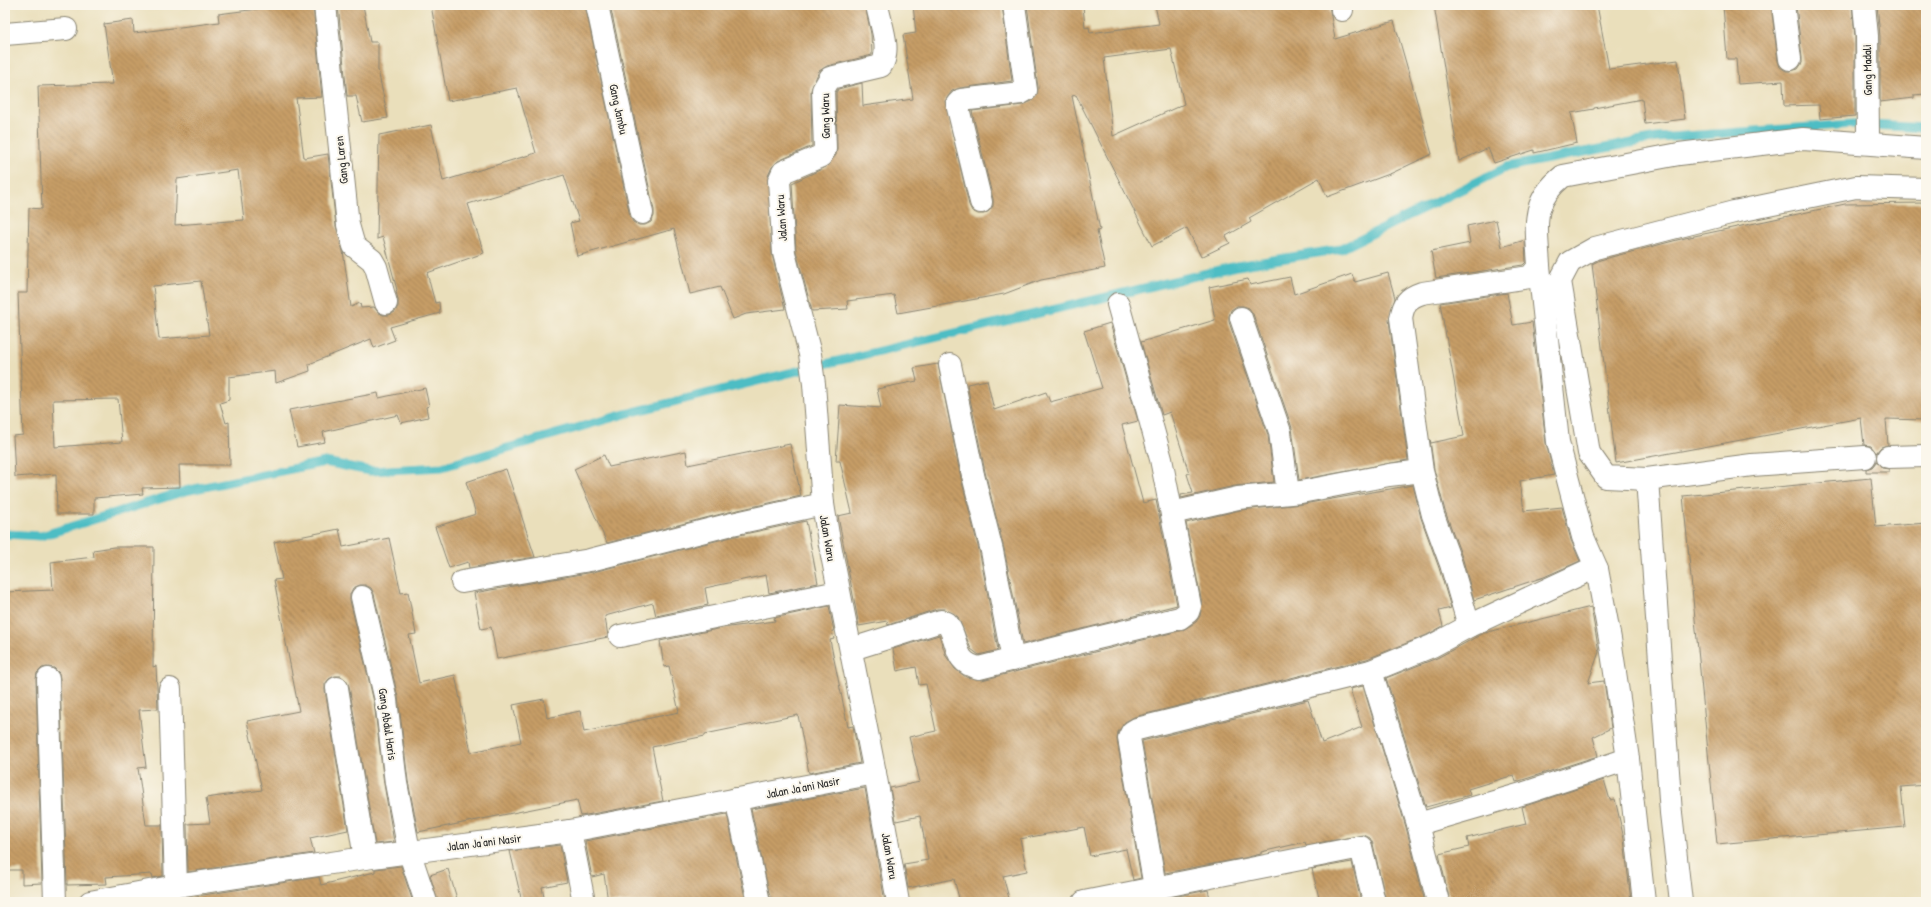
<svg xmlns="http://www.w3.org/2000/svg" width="1931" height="907" font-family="'Patrick Hand',sans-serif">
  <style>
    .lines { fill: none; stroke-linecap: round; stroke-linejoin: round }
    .stream { stroke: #4ebdc4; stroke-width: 9 }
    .building { fill: url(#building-back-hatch); fill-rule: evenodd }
    .minor-casing { stroke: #8a8573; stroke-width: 24 }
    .minor { stroke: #fff; stroke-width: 22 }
    .labels { text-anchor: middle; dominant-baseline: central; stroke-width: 4; stroke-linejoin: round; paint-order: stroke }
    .street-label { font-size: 12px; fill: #2b2b2b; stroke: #fbf7ec }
  </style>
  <defs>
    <pattern id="building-back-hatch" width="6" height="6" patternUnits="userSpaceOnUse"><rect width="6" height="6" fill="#c69d66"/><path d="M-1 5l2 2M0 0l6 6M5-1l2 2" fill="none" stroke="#a18054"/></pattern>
  </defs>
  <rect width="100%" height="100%" fill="#fbf7ec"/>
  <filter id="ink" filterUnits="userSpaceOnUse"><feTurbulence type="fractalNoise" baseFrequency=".025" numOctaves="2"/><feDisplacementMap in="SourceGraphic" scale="8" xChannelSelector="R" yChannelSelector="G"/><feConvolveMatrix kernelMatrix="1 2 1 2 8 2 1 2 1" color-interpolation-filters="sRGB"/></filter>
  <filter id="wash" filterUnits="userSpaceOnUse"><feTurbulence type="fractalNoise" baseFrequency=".012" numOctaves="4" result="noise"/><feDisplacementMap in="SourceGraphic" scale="16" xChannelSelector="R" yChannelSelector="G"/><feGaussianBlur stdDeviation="0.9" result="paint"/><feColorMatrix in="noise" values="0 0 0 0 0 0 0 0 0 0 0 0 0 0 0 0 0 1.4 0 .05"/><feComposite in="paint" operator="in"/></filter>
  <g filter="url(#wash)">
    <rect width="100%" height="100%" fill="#eadfbb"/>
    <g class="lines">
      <path class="stream" d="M 5,534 L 41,536 L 185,491 L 325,462 L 370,471 L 442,467 L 625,414 L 833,362 L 1237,266 L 1341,249 L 1507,167 L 1657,138 L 1853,124 L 1926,128"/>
    </g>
    <g id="blocks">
      <g class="building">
        <path d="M 289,5 L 313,5 L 322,97 L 296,98 L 304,158 L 328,154 L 336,226 L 343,251 L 351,307 L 360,303 L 361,308 L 374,307 L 378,312 L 383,315 L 389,315 L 395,312 L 398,306 L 398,300 L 396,291 L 397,290 L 383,237 L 377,239 L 379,135 L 431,125 L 443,181 L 536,153 L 517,88 L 448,101 L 431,5 L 585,5 L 630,216 L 633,222 L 639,225 L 645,225 L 651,222 L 654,216 L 654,210 L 610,5 L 865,5 L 871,34 L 872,54 L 872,55 L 827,66 L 819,71 L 811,90 L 812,146 L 778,161 L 772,167 L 768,176 L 772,254 L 785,309 L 746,314 L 733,319 L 720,287 L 690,294 L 674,229 L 577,256 L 570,223 L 579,221 L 564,175 L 468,204 L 484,253 L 427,273 L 435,303 L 439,302 L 440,313 L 390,327 L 395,340 L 374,348 L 371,339 L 309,364 L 310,371 L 276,383 L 275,371 L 229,377 L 229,400 L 220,403 L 226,423 L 229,422 L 230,465 L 179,465 L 180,487 L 142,488 L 143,494 L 94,498 L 94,514 L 57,514 L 56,474 L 15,477 L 13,436 L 23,435 L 18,293 L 27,293 L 29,208 L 42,209 L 38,86 L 113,84 L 104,24 L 133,20 L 134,33 L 219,22 L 218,14 ZM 238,170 L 244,220 L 175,225 L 177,179 ZM 201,281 L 209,335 L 159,339 L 153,286 ZM 118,399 L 122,442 L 55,447 L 53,400 Z"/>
        <path d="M 338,5 L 363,5 L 370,42 L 378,42 L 378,70 L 388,118 L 362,122 L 356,96 L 347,96 Z"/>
        <path d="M 913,5 L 1002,5 L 1012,81 L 960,88 L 952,91 L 945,101 L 969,205 L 972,211 L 978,214 L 984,214 L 989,211 L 993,206 L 993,199 L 972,111 L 1023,105 L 1032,101 L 1037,95 L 1038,88 L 1027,5 L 1083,5 L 1085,28 L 1089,27 L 1090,33 L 1159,24 L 1155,5 L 1329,5 L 1335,39 L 1394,21 L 1432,154 L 1392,173 L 1327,197 L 1319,178 L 1249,218 L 1251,222 L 1226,236 L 1230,243 L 1201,257 L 1187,228 L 1152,246 L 1076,95 L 1072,96 L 1100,230 L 1097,231 L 1105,268 L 1041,280 L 1004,294 L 898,313 L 894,295 L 847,301 L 848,309 L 812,311 L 796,251 L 792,183 L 826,167 L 836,155 L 837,149 L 836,93 L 838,89 L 862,83 L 863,106 L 913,99 L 903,35 L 916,33 ZM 1171,49 L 1184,104 L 1113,136 L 1104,58 Z"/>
        <path d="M 1434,5 L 1597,5 L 1609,69 L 1678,60 L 1685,119 L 1645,124 L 1642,99 L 1594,108 L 1594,109 L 1571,113 L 1577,143 L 1534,153 L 1534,150 L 1494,163 L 1488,148 L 1459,161 Z"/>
        <path d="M 1723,5 L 1771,5 L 1778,61 L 1780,67 L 1786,71 L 1791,71 L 1798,69 L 1802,63 L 1802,58 L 1796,5 L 1852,5 L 1855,37 L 1855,116 L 1820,119 L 1819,105 L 1784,106 L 1783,81 L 1738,84 L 1736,59 L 1727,59 Z"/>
        <path d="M 1877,5 L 1926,5 L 1926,94 L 1914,95 L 1914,98 L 1880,102 L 1880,36 Z"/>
        <path d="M 1926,203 L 1926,420 L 1886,419 L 1888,445 L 1881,447 L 1876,453 L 1871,446 L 1864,445 L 1861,418 L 1616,463 L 1592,264 L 1600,260 L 1685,238 L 1845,204 Z"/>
        <path d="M 1496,220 L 1502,247 L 1525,240 L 1526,262 L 1523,265 L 1436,278 L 1431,251 L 1470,243 L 1467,226 Z"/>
        <path d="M 1388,273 L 1395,298 L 1389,320 L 1408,460 L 1299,480 L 1292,428 L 1253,314 L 1249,308 L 1243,306 L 1237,306 L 1231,310 L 1229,316 L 1229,322 L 1268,435 L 1274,482 L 1235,486 L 1181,498 L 1181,495 L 1193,493 L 1187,474 L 1189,473 L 1170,412 L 1162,415 L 1141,342 L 1215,320 L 1209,287 L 1248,279 L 1250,285 L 1290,277 L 1294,294 L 1352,274 L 1355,282 Z"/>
        <path d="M 1507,293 L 1513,325 L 1532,322 L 1546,443 L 1554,475 L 1520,481 L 1524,511 L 1562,507 L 1571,540 L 1580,561 L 1544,577 L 1474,600 L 1463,560 L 1445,511 L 1434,469 L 1430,440 L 1431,443 L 1464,436 L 1440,303 Z"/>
        <path d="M 1110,323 L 1138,421 L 1122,425 L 1143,503 L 1156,500 L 1177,605 L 1023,644 L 1004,549 L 985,472 L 967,384 L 987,380 L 994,410 L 1046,392 L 1050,402 L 1102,388 L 1084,331 Z"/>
        <path d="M 938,364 L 961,478 L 980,554 L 998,650 L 979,655 L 971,649 L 958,617 L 945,609 L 937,609 L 888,625 L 887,621 L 859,626 L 838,516 L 852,513 L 840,461 L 836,461 L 840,405 L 881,408 L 877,389 L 917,381 L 914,368 Z"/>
        <path d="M 425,388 L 429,406 L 426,407 L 428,417 L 401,423 L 398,415 L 323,432 L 325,442 L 297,447 L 289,410 L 378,393 L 379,398 Z"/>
        <path d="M 790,444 L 801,496 L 729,512 L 607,543 L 574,469 L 604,455 L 609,467 L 686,451 L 688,465 Z"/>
        <path d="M 1877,461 L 1882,468 L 1889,469 L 1889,472 L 1866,472 L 1866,469 L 1872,467 Z"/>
        <path d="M 506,469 L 535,557 L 469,568 L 468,562 L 449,568 L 435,527 L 476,514 L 466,482 Z"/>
        <path d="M 1871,478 L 1876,527 L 1926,523 L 1926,785 L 1901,787 L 1905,827 L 1717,844 L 1683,496 Z"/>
        <path d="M 1413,485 L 1421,518 L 1439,568 L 1451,608 L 1439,611 L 1443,626 L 1427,635 L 1367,659 L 1134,717 L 1125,722 L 1118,732 L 1117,740 L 1141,878 L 1133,880 L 1126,849 L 1090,856 L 1084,827 L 1020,839 L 1027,871 L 1003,876 L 1010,902 L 960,902 L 954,879 L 908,888 L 904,864 L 928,860 L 920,816 L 896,821 L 890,788 L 920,782 L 909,737 L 936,731 L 926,684 L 919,685 L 916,667 L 897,671 L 893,649 L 939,635 L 946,656 L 955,669 L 966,677 L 982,680 L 1183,630 L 1196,622 L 1200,616 L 1202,604 L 1186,523 L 1240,510 L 1303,504 Z"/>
        <path d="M 806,521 L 818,583 L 769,593 L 766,575 L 705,588 L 708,605 L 656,616 L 653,603 L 605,616 L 608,637 L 497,659 L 491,627 L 481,629 L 474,593 L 593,572 L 735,536 Z"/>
        <path d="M 339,529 L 343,547 L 389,538 L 401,593 L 408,592 L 416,634 L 409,635 L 419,683 L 455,675 L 471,752 L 521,742 L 513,705 L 544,699 L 547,718 L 580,711 L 584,732 L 679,712 L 669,666 L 664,667 L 660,641 L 722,628 L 775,621 L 774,618 L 829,606 L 834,631 L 832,631 L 834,639 L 830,640 L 848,727 L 853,726 L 860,763 L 809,773 L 798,715 L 705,734 L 705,736 L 652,747 L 663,801 L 581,816 L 577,800 L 418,832 L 408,781 L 398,697 L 374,594 L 371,588 L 365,585 L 360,585 L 353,588 L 350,594 L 350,600 L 374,702 L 384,784 L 394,842 L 375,844 L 349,686 L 346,680 L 341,676 L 335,676 L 329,679 L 325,684 L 325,690 L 348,830 L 310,838 L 314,853 L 188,872 L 187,824 L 210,823 L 206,798 L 262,790 L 247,721 L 299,711 L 274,580 L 282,579 L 274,542 Z"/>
        <path d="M 114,547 L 154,547 L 153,667 L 156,666 L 158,709 L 139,710 L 146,767 L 138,768 L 146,825 L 162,825 L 163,876 L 153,878 L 152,874 L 106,877 L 107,884 L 67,885 L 60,679 L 59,673 L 54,668 L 47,667 L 42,668 L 37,673 L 36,679 L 42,883 L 22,884 L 22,870 L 5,870 L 5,592 L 53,590 L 51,562 L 94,557 L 93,550 Z"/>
        <path d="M 1591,607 L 1599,652 L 1588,683 L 1604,681 L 1611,728 L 1593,737 L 1598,756 L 1516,782 L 1514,775 L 1468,789 L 1470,795 L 1426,807 L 1386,678 L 1437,658 L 1484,633 Z"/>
        <path d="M 1363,686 L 1406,827 L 1425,902 L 1386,902 L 1373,844 L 1370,838 L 1364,835 L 1306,845 L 1305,842 L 1261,852 L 1261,854 L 1244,858 L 1165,873 L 1142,741 L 1308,700 L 1322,743 L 1362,727 L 1350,689 Z"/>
        <path d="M 1604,780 L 1610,800 L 1615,799 L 1624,839 L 1631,902 L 1450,902 L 1439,854 L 1469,847 L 1467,838 L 1526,824 L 1522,807 Z"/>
        <path d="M 865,788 L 885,902 L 771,902 L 751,809 Z"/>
        <path d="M 727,814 L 746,902 L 608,902 L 604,874 L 592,877 L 585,841 Z"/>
        <path d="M 560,845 L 567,882 L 542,887 L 545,902 L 522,902 L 510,851 Z"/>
        <path d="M 1352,862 L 1361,902 L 1320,902 L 1312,869 Z"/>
        <path d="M 401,866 L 413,902 L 158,902 L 319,877 L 321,885 L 375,872 L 375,869 Z"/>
        <path d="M 448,869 L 458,902 L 438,902 L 430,875 Z"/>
        <path d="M 1208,890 L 1211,902 L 1148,902 Z"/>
      </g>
    </g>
  </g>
  <g filter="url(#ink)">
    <use href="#blocks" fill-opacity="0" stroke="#8a8573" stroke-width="1"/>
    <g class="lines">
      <g class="minor-casing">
        <g id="minor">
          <path d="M 325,5 L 348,225 L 354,246 L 372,260 L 376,267 L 386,303"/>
          <path d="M 597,5 L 642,213"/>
          <path d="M 877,5 C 880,23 892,50 881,66 L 830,78 L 823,90 L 825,149 L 821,156 L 783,172 L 779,181 L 784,253 L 810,354 L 814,384 L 823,504 L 828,535 L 875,773 L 898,902"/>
          <path d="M 1342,5 L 1342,10"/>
          <path d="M 1783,5 L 1790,59"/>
          <path d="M 1864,5 L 1867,36 L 1868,135"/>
          <path d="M 5,34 L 66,29"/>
          <path d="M 981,202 L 957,104 L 961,100 L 1021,93 L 1026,90 L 1014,5"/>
          <path d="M 1539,266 L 1558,442 L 1583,537 L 1597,569"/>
          <path d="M 1241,318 L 1280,432 L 1288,493"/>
          <path d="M 950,365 L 973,475 L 992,551 L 1013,660"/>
          <path d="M 1865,457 L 1752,465 L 1647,479 L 1606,477 L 1589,453 L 1560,281 L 1570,262 L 1595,248 L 1734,212 L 1856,187 L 1926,189"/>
          <path d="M 1888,457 L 1926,456"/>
          <path d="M 1647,479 L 1671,813 L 1681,902"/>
          <path d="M 1172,513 L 1238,498 L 1301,492 L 1389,475 L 1422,471"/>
          <path d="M 462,582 L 590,560 L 732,524 L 823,504"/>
          <path d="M 362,597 L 386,700 L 396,783 L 409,851 L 426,902"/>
          <path d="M 1469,626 L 1451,564 L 1433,515 L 1422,471 L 1401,318 C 1404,303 1407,298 1422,293 L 1530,277 L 1539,266 C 1537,227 1529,203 1563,176 L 1679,154 L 1803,139 L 1926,148"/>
          <path d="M 620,636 L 838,592"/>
          <path d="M 852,649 L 941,621 L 947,623 C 960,642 952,662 979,668 L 1093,639 L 1180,618 L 1188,612 L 1190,606 L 1161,459 L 1118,304"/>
          <path d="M 1371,671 L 1418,824 L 1438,902"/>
          <path d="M 48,679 L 55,902"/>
          <path d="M 337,688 L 365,858"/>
          <path d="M 170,689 L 176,886"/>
          <path d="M 736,799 L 759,902"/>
          <path d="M 1418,824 L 1525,793 L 1628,759 L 1644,902"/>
          <path d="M 570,831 L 584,902"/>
          <path d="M 1155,887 L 1129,738 L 1132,732 L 1137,729 L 1371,671 L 1432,646 L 1469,626 L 1587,571 L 1597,569 L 1610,639 L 1628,759"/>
          <path d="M 90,902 L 176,886 L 365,858 L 570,831 L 875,773"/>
          <path d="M 1084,902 L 1361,847 L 1374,902"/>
        </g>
      </g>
      <use href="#minor" class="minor"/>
    </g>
  </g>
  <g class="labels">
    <g class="street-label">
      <text transform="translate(1867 70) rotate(-91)">Gang Madali</text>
      <text transform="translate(619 109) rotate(78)">Gang Jambu</text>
      <text transform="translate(825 116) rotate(-91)">Gang Waru</text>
      <text transform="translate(341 160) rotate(-96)">Gang Laren</text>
      <text transform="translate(781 218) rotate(-94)">Jalan Waru</text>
      <text transform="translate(828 538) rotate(80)">Jalan Waru</text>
      <text transform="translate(388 724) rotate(82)">Gang Abdul Haris</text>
      <text transform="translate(803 787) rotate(-11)">Jalan Ja'ani Nasir</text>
      <text transform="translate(484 842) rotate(-7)">Jalan Ja'ani Nasir</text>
      <text transform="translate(890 856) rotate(80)">Jalan Waru</text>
    </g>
  </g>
  <rect width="1931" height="907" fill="none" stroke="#fbf7ec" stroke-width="20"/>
</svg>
